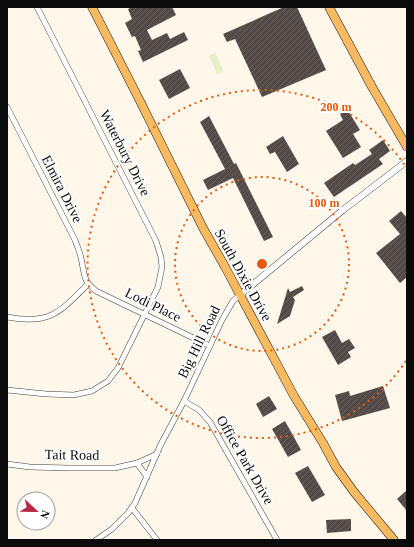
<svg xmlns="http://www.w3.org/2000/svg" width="414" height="547" font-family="'Times New Roman',serif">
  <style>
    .pitch { fill: #e7efc6 }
    .building { fill: url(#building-hatch) }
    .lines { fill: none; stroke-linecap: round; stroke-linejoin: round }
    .minor-casing { stroke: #3e3e3e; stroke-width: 6 }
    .tertiary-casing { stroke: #3e3e3e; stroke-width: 7 }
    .primary-casing { stroke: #1c1c1c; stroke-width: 9 }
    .minor { stroke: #fff; stroke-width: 5 }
    .tertiary { stroke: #fff; stroke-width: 6 }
    .primary { stroke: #f7ba60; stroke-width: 8 }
    .ring { fill: none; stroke: #e8590c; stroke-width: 2; stroke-dasharray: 2 4 }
    .labels { text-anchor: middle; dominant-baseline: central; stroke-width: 4; stroke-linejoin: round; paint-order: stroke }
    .street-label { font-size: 14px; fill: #0b0b0b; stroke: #fff }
    .centre { fill: #e8590c; stroke: #fff; stroke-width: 2 }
    .ring-label { font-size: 12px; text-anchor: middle; font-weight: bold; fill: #e8590c; stroke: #fff; stroke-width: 4; stroke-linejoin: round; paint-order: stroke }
  </style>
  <defs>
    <pattern id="building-hatch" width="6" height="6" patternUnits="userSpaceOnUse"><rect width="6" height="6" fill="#534a47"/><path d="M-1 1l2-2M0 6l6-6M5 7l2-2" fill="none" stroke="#67605d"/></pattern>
  </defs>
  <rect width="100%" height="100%" fill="#fff7e9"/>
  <path class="pitch" d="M 215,53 L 224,71 L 217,74 L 209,56 Z"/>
  <g class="building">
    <path d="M 132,7 L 172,7 L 176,15 L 147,30 L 152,40 L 167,33 L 170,39 L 184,32 L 188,40 L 143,62 L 138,51 L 141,50 L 135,36 L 132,37 L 125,23 L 132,19 L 128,9 Z"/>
    <path d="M 284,7 L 297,7 L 326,70 L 262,97 L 235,39 L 227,42 L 223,34 Z"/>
    <path d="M 180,69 L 190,88 L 169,99 L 159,80 Z"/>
    <path d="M 347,109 L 360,130 L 353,134 L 361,147 L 343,158 L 326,131 L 343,120 L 340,114 Z"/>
    <path d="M 209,116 L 234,164 L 236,163 L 273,237 L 264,241 L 233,178 L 208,190 L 203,180 L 225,169 L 200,122 Z"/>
    <path d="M 283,136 L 299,164 L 287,172 L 275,152 L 270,154 L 266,147 Z"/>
    <path d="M 383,140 L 390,151 L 379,159 L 383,164 L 334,197 L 324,183 L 353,163 L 355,165 L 372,154 L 369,150 Z"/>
    <path d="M 401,211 L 407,218 L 407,277 L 400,283 L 376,253 L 400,234 L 389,221 Z"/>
    <path d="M 302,286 L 304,290 L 293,297 L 295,300 L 290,316 L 277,324 L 288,288 L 290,292 Z"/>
    <path d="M 335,330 L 342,343 L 349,339 L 355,348 L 348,352 L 351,357 L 338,365 L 322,337 Z"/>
    <path d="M 383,386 L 390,408 L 342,421 L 335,395 L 349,391 L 350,396 Z"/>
    <path d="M 269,396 L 277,409 L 263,417 L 256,404 Z"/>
    <path d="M 285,421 L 301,450 L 288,457 L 272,429 Z"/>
    <path d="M 308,466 L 325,495 L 312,502 L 295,473 Z"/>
    <path d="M 407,490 L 407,511 L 397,499 Z"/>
    <path d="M 351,519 L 351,531 L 327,533 L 326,520 Z"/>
  </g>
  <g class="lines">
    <g class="minor-casing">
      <g id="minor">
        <path d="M 7,107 L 75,240 C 77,246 80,252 81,258 C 85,274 82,280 96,291 L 210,346"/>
        <path d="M 7,317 C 50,325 59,313 88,284"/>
        <path d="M 7,390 L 46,394 L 74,395 L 92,391 L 108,381 L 118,368 L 158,287 L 162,267 L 161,257 L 156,241 L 37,7"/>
        <path d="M 184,401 L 199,410 L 210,422 L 277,540"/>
        <path d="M 137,463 L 147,477"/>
        <path d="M 7,464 L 30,467 L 68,468 L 115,468 L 137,463 L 157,454"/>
        <path d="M 132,508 L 157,540"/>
        <path d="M 96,540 L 112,529 L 128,513 L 135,503 L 161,444 L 184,401 L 222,320 L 233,301 L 240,295"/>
      </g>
    </g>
    <g class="tertiary-casing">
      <path id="tertiary" d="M 240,295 L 343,210 L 407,161"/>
    </g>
    <g class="primary-casing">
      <g id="primary">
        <path d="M 92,7 L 141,103 L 203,228 L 224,265 L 294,396 L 323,443 L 336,467 L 354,492 L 394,540"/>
        <path d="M 329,7 L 372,87 L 407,147"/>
      </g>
    </g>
    <use href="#minor" class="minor"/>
    <use href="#tertiary" class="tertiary"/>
    <use href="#primary" class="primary"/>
  </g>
  <g class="ring">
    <circle cx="262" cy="264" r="87"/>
    <path d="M406 361A174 174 0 1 1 406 167"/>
  </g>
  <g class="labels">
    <g class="street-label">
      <text transform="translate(125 153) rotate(63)">Waterbury Drive</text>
      <text transform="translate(62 189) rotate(63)">Elmira Drive</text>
      <text transform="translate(243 275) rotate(61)">South Dixie Drive</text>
      <text transform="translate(153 305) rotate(26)">Lodi Place</text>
      <text transform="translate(199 342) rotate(-64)">Big Hill Road</text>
      <text transform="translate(72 455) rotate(1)">Tait Road</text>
      <text transform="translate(245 460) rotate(60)">Office Park Drive</text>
    </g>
  </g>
  <circle cx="262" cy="264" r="6" class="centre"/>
  <g class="ring-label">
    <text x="336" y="111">200 m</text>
    <text x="324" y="207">100 m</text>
  </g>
  <rect width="414" height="547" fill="none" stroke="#0b0b0b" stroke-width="16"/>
  <g transform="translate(36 511) rotate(112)"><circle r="19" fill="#ffffff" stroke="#9d9d9d"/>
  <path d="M0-3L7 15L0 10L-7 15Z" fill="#b92544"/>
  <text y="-6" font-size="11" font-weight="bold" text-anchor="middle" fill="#0b0b0b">N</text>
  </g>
</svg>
